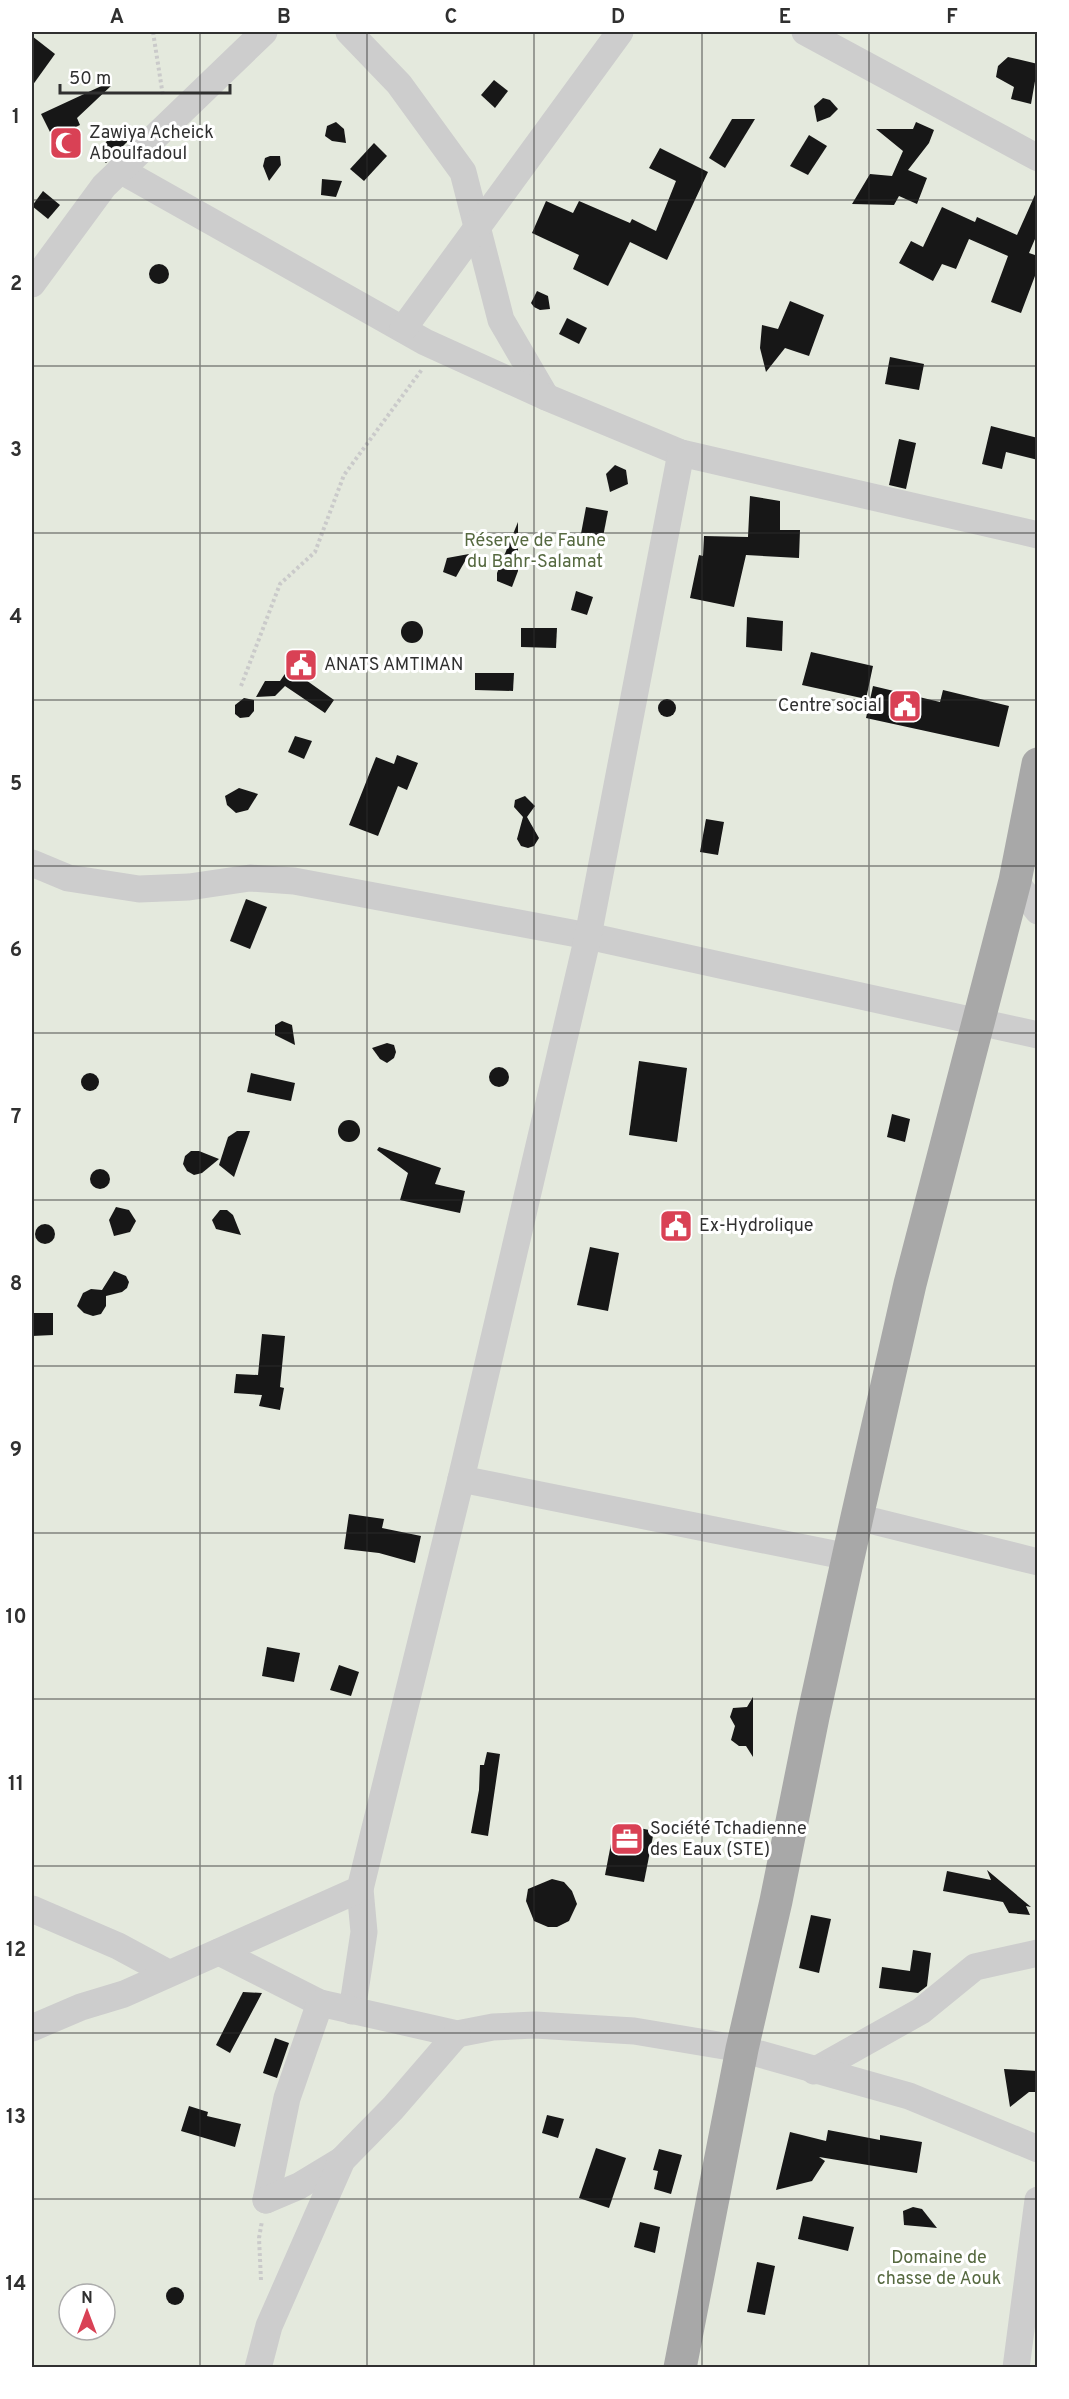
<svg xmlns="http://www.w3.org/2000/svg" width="1069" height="2399" font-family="Overpass,sans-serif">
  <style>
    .green { fill: #e4e9dd; fill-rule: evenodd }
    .building { fill: #171717 }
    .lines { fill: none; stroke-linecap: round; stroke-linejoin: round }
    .path { stroke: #cacaca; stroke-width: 4; stroke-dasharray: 3 3; stroke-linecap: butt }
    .minor { stroke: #cdcdcd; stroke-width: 27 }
    .major { stroke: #a8a8a8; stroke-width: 33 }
    .grid { fill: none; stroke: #303030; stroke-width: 1.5; stroke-opacity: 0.55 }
    .labels { text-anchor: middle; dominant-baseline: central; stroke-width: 6; stroke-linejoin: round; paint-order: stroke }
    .poi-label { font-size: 18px; fill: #303030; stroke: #fff; text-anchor: start }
    .park-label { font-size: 18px; fill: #566940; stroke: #fff }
    .neatline { fill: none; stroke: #303030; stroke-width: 2 }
    .grid-label { font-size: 20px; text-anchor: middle; font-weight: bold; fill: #303030 }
  </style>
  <rect width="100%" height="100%" fill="#fff"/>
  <path class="green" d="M 32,32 L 1037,32 L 1037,2367 L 32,2368 ZM 69,2294 L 105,2294 L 105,2330 L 69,2330 Z"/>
  <g class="building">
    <path d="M 32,36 L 55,54 L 32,86 Z"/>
    <path d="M 1008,57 L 1038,64 L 1031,104 L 1011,99 L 1014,87 L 996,77 L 998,66 Z"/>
    <path d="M 494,80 L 508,91 L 495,108 L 481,95 Z"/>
    <path d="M 110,82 L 112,85 L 77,118 L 80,125 L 53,138 L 41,114 Z"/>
    <path d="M 823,98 L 830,100 L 838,109 L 830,117 L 817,122 L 814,106 Z"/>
    <path d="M 732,119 L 755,119 L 725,168 L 709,158 Z"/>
    <path d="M 336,122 L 344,129 L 346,143 L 332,141 L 325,136 L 327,126 Z"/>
    <path d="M 916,122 L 934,130 L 929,143 L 908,170 L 927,178 L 917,204 L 899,196 L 894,205 L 852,204 L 870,174 L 892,176 L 903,151 L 876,129 L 913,129 Z"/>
    <path d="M 118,130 L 129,140 L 106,163 L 95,153 Z"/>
    <path d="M 809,135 L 827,146 L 808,175 L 790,166 Z"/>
    <path d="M 374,143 L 387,156 L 364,181 L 350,169 Z"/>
    <path d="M 660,148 L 708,172 L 667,260 L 630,242 L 608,286 L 573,269 L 579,255 L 532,233 L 546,201 L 573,213 L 579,201 L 630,223 L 632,219 L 656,231 L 676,181 L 649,168 Z"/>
    <path d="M 270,156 L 280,156 L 281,165 L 269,181 L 263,166 L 265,158 Z"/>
    <path d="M 322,179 L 342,181 L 336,197 L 321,195 Z"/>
    <path d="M 1038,188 L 1038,232 L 1029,253 L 1038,256 L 1038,268 L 1021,313 L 991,302 L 1008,256 L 969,239 L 956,269 L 942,264 L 933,281 L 899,263 L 911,241 L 923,247 L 942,207 L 975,222 L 977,217 L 1017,235 Z"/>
    <path d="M 43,191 L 60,205 L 48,219 L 32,206 Z"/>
    <circle cx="159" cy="274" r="10"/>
    <path d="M 537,291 L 548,296 L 550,309 L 540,310 L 534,307 L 531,303 Z"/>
    <path d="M 790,301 L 824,315 L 809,356 L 785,348 L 766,372 L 760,348 L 762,325 L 778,329 Z"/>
    <path d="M 567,318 L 587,328 L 579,344 L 559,334 Z"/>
    <path d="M 890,357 L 924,364 L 919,390 L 885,384 Z"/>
    <path d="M 991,426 L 1038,438 L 1038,460 L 1006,452 L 1002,469 L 982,464 Z"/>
    <path d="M 899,439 L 916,443 L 906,489 L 889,485 Z"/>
    <path d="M 615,465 L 626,470 L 628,484 L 610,492 L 606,474 Z"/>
    <path d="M 750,496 L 780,501 L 780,530 L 800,530 L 799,558 L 746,555 L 734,607 L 690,598 L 699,555 L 703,556 L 704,536 L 748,537 Z"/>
    <path d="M 586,507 L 608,511 L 602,542 L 580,539 Z"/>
    <path d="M 518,522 L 518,571 L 512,587 L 497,581 L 497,573 Z"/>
    <path d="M 469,554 L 456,577 L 443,572 L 447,558 Z"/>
    <path d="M 576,591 L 593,597 L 587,615 L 571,610 Z"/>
    <path d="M 747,617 L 783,621 L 782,651 L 746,647 Z"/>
    <circle cx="412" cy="632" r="11"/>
    <path d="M 521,628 L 557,628 L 556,648 L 521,647 Z"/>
    <path d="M 811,652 L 873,666 L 866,699 L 802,685 Z"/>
    <path d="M 289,668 L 334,700 L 325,713 L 285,686 L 275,696 L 256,697 L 265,681 L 280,681 Z"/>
    <path d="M 475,673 L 514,673 L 513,691 L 475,690 Z"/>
    <path d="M 873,686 L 940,702 L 943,690 L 1009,706 L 999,747 L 866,718 Z"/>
    <path d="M 244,698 L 254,700 L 254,711 L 249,717 L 240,718 L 235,714 L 235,705 Z"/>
    <circle cx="667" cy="708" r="9"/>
    <path d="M 295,736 L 312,741 L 304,759 L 288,752 Z"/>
    <path d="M 397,755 L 418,763 L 407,790 L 398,786 L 378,836 L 349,825 L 376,757 L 394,764 Z"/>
    <path d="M 239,788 L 258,794 L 248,810 L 236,813 L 227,805 L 225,796 Z"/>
    <path d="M 525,796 L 535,806 L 527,817 L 539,838 L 534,846 L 528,848 L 521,846 L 517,839 L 523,817 L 514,807 L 515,800 Z"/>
    <path d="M 706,819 L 724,822 L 718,855 L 700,852 Z"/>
    <path d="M 246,899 L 267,907 L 250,949 L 230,941 Z"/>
    <path d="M 282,1021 L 292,1025 L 295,1045 L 275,1035 L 275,1025 Z"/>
    <path d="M 387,1043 L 394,1045 L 396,1052 L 394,1058 L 387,1063 L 380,1059 L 372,1048 Z"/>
    <path d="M 639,1061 L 687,1068 L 677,1142 L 629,1135 Z"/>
    <circle cx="499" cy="1077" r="10"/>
    <circle cx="90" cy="1082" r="9"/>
    <path d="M 251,1073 L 295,1083 L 291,1101 L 247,1092 Z"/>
    <path d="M 892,1114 L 910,1119 L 905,1142 L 887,1137 Z"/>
    <circle cx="349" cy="1131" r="11"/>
    <path d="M 237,1131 L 250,1131 L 234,1177 L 219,1165 L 228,1137 Z"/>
    <path d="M 379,1147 L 441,1168 L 435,1184 L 465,1191 L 460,1213 L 400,1200 L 408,1173 L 377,1150 Z"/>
    <path d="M 191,1151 L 199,1151 L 219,1159 L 202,1173 L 194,1175 L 187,1171 L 183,1164 L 185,1156 Z"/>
    <circle cx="100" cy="1179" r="10"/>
    <path d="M 116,1207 L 129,1210 L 136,1221 L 130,1232 L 114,1236 L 109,1220 Z"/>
    <path d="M 220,1210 L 227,1210 L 233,1215 L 241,1235 L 216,1229 L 212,1220 Z"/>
    <circle cx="45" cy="1234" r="10"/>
    <path d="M 590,1247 L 619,1253 L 608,1311 L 577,1305 Z"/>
    <path d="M 114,1271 L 126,1276 L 129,1282 L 127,1288 L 122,1292 L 106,1296 L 106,1306 L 101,1314 L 93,1316 L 84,1313 L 77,1306 L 83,1293 L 91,1289 L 102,1290 Z"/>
    <path d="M 32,1313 L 53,1313 L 53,1335 L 32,1336 Z"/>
    <path d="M 262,1334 L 285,1336 L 280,1387 L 284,1388 L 280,1410 L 259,1406 L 262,1395 L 234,1393 L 236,1374 L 258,1375 Z"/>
    <path d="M 349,1514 L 384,1519 L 382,1528 L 421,1536 L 415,1563 L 379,1553 L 344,1549 Z"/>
    <path d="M 267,1647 L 300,1653 L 294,1682 L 262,1676 Z"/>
    <path d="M 339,1665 L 359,1672 L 351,1696 L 330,1690 Z"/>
    <path d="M 753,1697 L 753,1757 L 746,1746 L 739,1746 L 731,1740 L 735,1726 L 730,1717 L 733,1708 L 747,1707 Z"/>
    <path d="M 487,1752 L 500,1754 L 488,1836 L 471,1833 L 479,1790 L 480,1765 L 484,1765 Z"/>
    <path d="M 615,1823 L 654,1831 L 644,1882 L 605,1875 Z"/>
    <path d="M 987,1870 L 1031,1907 L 1026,1906 L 1030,1915 L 1009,1913 L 1003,1902 L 943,1891 L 947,1871 L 991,1880 Z"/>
    <path d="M 552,1879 L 564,1882 L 572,1891 L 577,1904 L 569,1921 L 557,1927 L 548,1927 L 534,1921 L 526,1901 L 528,1889 Z"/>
    <path d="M 811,1915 L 831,1919 L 819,1973 L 799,1968 Z"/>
    <path d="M 913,1950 L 931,1953 L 927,1986 L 918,1993 L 879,1988 L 882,1967 L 910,1971 Z"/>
    <path d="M 243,1992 L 262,1993 L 230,2053 L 216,2045 Z"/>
    <path d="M 275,2038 L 289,2043 L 277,2078 L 263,2073 Z"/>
    <path d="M 1004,2069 L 1038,2071 L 1038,2092 L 1029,2092 L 1010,2107 Z"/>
    <path d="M 189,2106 L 208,2112 L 207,2116 L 241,2124 L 235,2147 L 181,2131 Z"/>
    <path d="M 547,2115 L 564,2119 L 558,2138 L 542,2133 Z"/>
    <path d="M 828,2130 L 880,2140 L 880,2135 L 922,2142 L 917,2173 L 819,2157 L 825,2161 L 812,2181 L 776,2190 L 790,2132 L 826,2141 Z"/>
    <path d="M 596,2148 L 626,2158 L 609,2208 L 579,2198 Z"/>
    <path d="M 659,2149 L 682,2155 L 671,2194 L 654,2189 L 658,2171 L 653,2170 Z"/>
    <path d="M 913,2207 L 922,2209 L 937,2228 L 904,2225 L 903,2211 Z"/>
    <path d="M 803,2216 L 854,2227 L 848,2251 L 798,2239 Z"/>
    <path d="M 640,2222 L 660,2227 L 655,2253 L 634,2247 Z"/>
    <path d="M 757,2262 L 775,2266 L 765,2315 L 747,2312 Z"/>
    <circle cx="175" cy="2296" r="9"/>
  </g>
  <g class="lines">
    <g class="path">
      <path d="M 153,32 L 163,96"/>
      <path d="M 241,686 L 280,584 L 315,552 L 344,475 L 423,368"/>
      <path d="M 261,2280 L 259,2238 L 262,2221"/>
    </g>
    <g class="minor">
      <path d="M 349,32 L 399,84 L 463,172 L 501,320 L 546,397"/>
      <path d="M 805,32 L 1038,158"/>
      <path d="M 120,170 L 425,342 L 546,397 L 681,453 L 1038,535"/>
      <path d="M 32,284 L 104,186 L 264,32"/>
      <path d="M 403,329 L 620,32"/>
      <path d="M 32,863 L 68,878 L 139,889 L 189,887 L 250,878 L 294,881 L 588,936 L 1038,1035"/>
      <path d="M 1015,881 L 1038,911"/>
      <path d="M 461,1479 L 849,1557"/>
      <path d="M 857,1517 L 1038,1562"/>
      <path d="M 32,1909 L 118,1946 L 168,1973"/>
      <path d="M 219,1952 L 320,2003"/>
      <path d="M 352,2011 L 364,1932 L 360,1889"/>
      <path d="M 32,2028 L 81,2007 L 124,1994 L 360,1889 L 461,1479 L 588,936 L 681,453"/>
      <path d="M 814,2071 L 921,2011 L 975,1967 L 1038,1953"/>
      <path d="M 266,2200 L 287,2098 L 320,2003 L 457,2034 L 493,2027 L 535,2025 L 634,2031 L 742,2049 L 909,2096 L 1038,2149"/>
      <path d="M 266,2200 L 299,2186 L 342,2160"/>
      <path d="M 258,2368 L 269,2326 L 342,2160 L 393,2108 L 457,2034"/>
      <path d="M 1016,2368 L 1038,2200"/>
    </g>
    <path class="major" d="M 680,2368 L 742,2049 L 776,1901 L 813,1717 L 857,1517 L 910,1284 L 1015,881 L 1038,764"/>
  </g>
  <path class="grid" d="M 200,32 L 200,2368M 367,32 L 367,2368M 534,32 L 534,2368M 702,32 L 702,2368M 869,32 L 869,2368M 32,200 L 1038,200M 32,366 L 1038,366M 32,533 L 1038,533M 32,700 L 1038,700M 32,866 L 1038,866M 32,1033 L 1038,1033M 32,1200 L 1038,1200M 32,1366 L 1038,1366M 32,1533 L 1038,1533M 32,1699 L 1038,1699M 32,1866 L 1038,1866M 32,2033 L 1038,2033M 32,2199 L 1038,2199"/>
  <defs>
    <g id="mosque-square" transform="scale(1.725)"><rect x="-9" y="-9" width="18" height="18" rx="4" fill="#d94155" stroke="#fff"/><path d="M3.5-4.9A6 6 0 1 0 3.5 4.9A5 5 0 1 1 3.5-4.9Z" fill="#fff"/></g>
    <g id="civic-square" transform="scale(1.725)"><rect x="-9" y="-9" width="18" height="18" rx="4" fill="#d94155" stroke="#fff"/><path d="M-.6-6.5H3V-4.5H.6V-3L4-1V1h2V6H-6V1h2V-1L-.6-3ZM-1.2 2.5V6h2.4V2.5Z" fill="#fff"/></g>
    <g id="office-square" transform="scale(1.725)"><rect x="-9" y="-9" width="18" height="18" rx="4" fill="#d94155" stroke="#fff"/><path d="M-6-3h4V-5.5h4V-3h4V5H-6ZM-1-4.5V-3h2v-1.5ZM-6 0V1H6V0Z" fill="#fff"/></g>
  </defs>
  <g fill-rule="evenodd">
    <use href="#mosque-square" x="66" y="143"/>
    <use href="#civic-square" x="301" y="665"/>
    <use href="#civic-square" x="905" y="706"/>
    <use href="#civic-square" x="676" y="1226"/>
    <use href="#office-square" x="627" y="1839"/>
  </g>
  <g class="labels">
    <g class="poi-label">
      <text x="89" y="133">Zawiya Acheick<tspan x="89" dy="21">Aboulfadoul</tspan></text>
      <text x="324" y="665">ANATS AMTIMAN</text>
      <text x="882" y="706" text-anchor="end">Centre social</text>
      <text x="699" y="1226">Ex-Hydrolique</text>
      <text x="650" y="1829">Société Tchadienne<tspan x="650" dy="21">des Eaux (STE)</tspan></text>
    </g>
    <g class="park-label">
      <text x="535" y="541">Réserve de Faune<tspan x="535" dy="21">du Bahr-Salamat</tspan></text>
      <text x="939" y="2258">Domaine de<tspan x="939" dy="21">chasse de Aouk</tspan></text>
    </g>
  </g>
  <rect width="1069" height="2399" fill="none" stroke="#ffffff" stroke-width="66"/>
  <g transform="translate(87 2312)"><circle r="28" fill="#ffffff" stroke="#acacac" stroke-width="1.5"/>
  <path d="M0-4.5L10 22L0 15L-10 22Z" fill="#d94155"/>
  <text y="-9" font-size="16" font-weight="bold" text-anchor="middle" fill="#303030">N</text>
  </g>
  <path d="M60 84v9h170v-9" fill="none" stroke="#303030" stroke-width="3"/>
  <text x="69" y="84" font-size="18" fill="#303030" stroke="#ffffff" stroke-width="4.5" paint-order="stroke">50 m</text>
  <rect x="33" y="33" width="1003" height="2333" class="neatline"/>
  <g class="grid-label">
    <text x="117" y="23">A</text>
    <text x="284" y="23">B</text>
    <text x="451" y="23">C</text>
    <text x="618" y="23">D</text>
    <text x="785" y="23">E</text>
    <text x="952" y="23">F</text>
    <text x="16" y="123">1</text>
    <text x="16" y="290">2</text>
    <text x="16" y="456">3</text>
    <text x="16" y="623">4</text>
    <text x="16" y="790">5</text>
    <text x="16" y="956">6</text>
    <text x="16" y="1123">7</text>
    <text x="16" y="1290">8</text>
    <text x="16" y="1456">9</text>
    <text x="16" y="1623">10</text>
    <text x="16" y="1790">11</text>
    <text x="16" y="1956">12</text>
    <text x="16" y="2123">13</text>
    <text x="16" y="2290">14</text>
  </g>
</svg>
